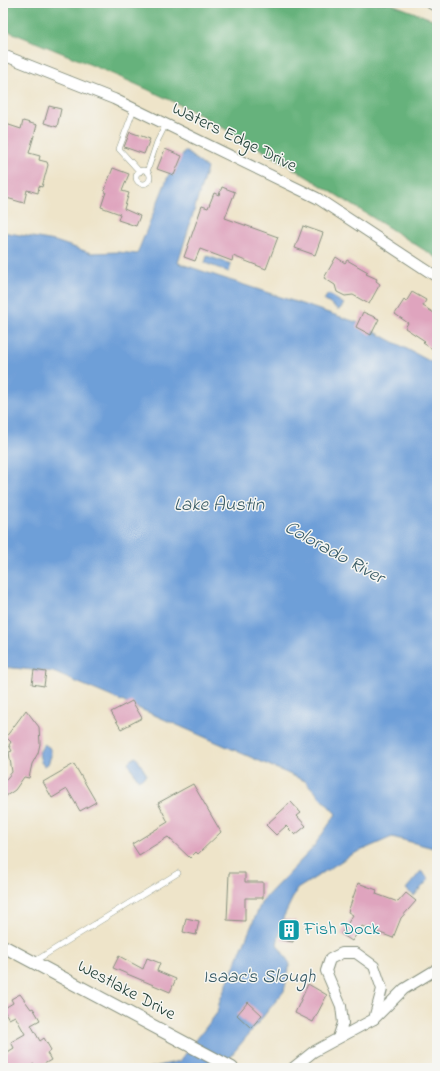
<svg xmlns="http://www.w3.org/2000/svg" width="440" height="1071" font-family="'Indie Flower',sans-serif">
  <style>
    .forest { fill: #66b27b; stroke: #427858 }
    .water { fill: #6e9fd8; stroke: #466e86 }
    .building { fill: #dfa4be }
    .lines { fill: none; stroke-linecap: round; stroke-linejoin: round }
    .service-casing { stroke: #86907e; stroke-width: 6 }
    .minor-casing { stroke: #86907e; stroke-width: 12 }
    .tertiary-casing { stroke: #86907e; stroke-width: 14 }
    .service { stroke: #fff; stroke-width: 5 }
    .minor { stroke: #fff; stroke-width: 10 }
    .tertiary { stroke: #fff; stroke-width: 12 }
    .labels { text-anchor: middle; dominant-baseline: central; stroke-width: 3; stroke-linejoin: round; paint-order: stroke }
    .street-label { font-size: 18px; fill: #1f3d34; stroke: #f6f6f2 }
    .culture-label { font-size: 18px; fill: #0d838f; stroke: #f6f6f2; text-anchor: start }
    .water-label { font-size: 19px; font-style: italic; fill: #375a65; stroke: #f6f6f2 }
  </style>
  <rect width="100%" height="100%" fill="#f6f6f2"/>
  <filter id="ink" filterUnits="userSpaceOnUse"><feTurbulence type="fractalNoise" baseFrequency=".025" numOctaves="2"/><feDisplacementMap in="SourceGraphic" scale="8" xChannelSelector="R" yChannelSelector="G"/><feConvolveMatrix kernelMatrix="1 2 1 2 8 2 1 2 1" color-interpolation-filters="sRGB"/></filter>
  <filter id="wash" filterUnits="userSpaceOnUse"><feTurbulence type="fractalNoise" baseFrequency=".012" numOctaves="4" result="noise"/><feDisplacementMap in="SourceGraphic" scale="16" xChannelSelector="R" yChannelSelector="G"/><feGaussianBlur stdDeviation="0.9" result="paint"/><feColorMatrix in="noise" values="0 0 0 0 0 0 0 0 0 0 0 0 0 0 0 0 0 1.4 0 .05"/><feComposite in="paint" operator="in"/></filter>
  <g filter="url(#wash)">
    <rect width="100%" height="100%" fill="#eee4c9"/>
    <path class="forest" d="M 3,3 L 389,3 L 437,21 L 437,258 C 357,208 277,156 194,112 C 132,80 67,55 3,29 Z"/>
    <g class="water">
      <path d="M 185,151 L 207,168 L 178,263 L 356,322 L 437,365 L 437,849 L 392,837 L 351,855 L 297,889 L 283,918 L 277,944 L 290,964 L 284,991 L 221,1068 L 150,1068 L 180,1061 L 217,1013 L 220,1000 L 262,901 L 312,849 L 336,814 L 305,781 L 152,714 L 53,672 L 3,667 L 3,232 L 55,241 L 91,253 L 118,252 L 137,254 L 169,174 Z"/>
      <path d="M 207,256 L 231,264 L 229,272 L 205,263 Z"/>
      <path d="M 328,294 L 344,304 L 339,310 L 324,300 Z"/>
      <path d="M 44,744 L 50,748 L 51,756 L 48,764 L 44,766 L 41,762 L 39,753 Z"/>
      <path d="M 136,757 L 147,775 L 138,780 L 128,762 Z"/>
      <path d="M 421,871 L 429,879 L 414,896 L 406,889 Z"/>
    </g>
    <g id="blocks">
      <g class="building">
        <path d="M 49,106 L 61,109 L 57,127 L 44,123 Z"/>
        <path d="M 23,121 L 37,125 L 29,153 L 40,156 L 39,160 L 47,162 L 48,165 L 42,187 L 39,186 L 38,193 L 27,190 L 24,203 L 3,197 L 3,163 L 8,145 L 3,143 L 3,134 L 6,124 L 21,129 Z"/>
        <path d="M 130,132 L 150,139 L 144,154 L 124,147 Z"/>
        <path d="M 165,149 L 182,156 L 174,175 L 157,169 Z"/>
        <path d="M 113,168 L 129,174 L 122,191 L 129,193 L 124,209 L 140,216 L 136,226 L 118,220 L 120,214 L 101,207 L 106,192 L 104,191 Z"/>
        <path d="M 222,187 L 235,192 L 225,218 L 278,237 L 266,269 L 233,256 L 232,261 L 200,249 L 195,261 L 184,257 L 202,206 L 208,208 L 214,193 L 219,195 Z"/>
        <path d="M 303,226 L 323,233 L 315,255 L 295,248 Z"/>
        <path d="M 336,257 L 345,263 L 347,260 L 368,272 L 366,274 L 377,279 L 376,281 L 380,284 L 369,304 L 353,295 L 345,296 L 337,292 L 335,285 L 324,278 Z"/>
        <path d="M 412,292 L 426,300 L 423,306 L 437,315 L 437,352 L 423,343 L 425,341 L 405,328 L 408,323 L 395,314 L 404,300 L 406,302 Z"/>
        <path d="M 363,312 L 379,319 L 371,335 L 356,327 Z"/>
        <path d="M 34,670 L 46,672 L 44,686 L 32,684 Z"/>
        <path d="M 132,701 L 142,718 L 121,729 L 111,712 Z"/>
        <path d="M 26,710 L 39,727 L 40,744 L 38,753 L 32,764 L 29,778 L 24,777 L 15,790 L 3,798 L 3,783 L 12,772 L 9,752 L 12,751 L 9,745 L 11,742 L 6,737 Z"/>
        <path d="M 74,764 L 96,802 L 80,811 L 67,789 L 52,798 L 43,782 Z"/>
        <path d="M 193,784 L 221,832 L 198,854 L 196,852 L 190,858 L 168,837 L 139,855 L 132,844 L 168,822 L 158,803 Z"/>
        <path d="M 291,802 L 301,813 L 297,816 L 306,826 L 295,835 L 286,826 L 276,835 L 266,825 Z"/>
        <path d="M 229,873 L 245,873 L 245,882 L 263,882 L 263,898 L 245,898 L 245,921 L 227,920 Z"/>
        <path d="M 358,883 L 377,890 L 376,894 L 398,902 L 406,893 L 416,901 L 401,918 L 393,938 L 362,926 L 352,941 L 341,934 L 353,915 L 348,912 Z"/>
        <path d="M 186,918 L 199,921 L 196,935 L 183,932 Z"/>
        <path d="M 285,919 L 296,921 L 293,942 L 281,940 Z"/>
        <path d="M 119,956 L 143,969 L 147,958 L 160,963 L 157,971 L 176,979 L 170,992 L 113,968 Z"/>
        <path d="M 308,984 L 327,995 L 313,1022 L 295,1013 Z"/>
        <path d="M 20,994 L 31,1009 L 33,1008 L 40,1020 L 31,1025 L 40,1041 L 44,1038 L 51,1050 L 47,1053 L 51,1060 L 37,1068 L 34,1064 L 28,1068 L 3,1068 L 3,1055 L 14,1048 L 11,1042 L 25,1034 L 15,1016 L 9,1019 L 3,1009 L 13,1003 L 11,999 Z"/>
        <path d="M 248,1002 L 262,1015 L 251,1028 L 237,1015 Z"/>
      </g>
    </g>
  </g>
  <g filter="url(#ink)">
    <use href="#blocks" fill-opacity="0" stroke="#86907e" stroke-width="1"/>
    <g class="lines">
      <g class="service-casing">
        <g id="service">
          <path d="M 134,109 L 119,149 L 140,172"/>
          <circle cx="143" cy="177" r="7"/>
          <path d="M 147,172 L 157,142 L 166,124"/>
          <path d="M 35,961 L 178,873"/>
        </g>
      </g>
      <g class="minor-casing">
        <g id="minor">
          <path d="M 3,55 L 114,99 L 317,198 L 437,277"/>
          <path d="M 374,1019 L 404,989 L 437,969"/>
          <path d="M 293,1068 L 313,1052 L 374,1019 L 382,989 L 374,966 L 356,953 L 342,953 L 330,959 L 326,971 L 341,1006 L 343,1023 L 338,1038"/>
        </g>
      </g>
      <g class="tertiary-casing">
        <g id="tertiary">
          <path d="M 432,3 L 437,5"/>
          <path d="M 3,946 L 232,1068"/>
        </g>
      </g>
      <use href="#service" class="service"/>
      <use href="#minor" class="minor"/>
      <use href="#tertiary" class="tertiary"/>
    </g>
  </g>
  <defs>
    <g id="building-square" transform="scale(1.15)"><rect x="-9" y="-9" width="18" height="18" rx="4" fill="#0f9aa8" stroke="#f6f6f2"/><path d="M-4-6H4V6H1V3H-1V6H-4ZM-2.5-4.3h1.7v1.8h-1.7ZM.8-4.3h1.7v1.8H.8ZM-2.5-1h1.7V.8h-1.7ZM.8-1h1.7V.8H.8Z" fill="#fff"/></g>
  </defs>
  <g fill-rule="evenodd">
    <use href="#building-square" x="289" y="930"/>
  </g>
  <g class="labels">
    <g class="street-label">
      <text transform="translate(234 138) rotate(26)">Waters Edge Drive</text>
      <text transform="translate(126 991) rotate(28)">Westlake Drive</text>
    </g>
    <g class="culture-label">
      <text x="304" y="930">Fish Dock</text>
    </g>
    <g class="water-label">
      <text x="219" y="505">Lake Austin</text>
      <text transform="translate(334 553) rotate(29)">Colorado River</text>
      <text x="259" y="977">Isaac's Slough</text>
    </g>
  </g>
  <rect width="440" height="1071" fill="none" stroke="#f6f6f2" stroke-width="16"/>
</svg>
